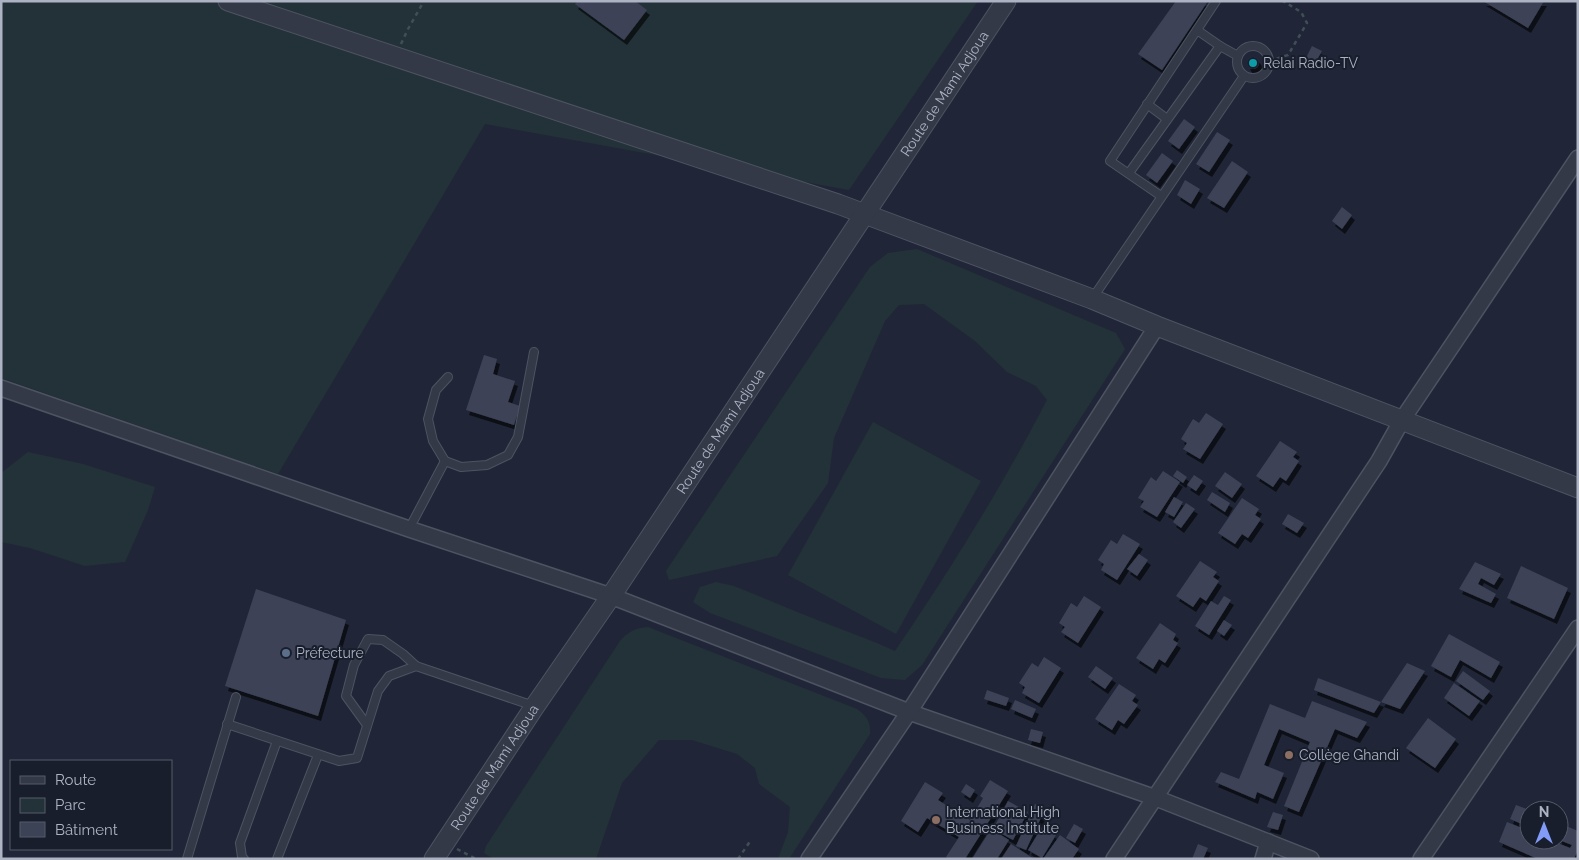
<svg xmlns="http://www.w3.org/2000/svg" width="1579" height="860" font-family="Raleway,sans-serif">
  <style>
    .green { fill: #223238 }
    .building { fill: #3c4357; filter: url(#shadow) }
    .lines { fill: none; stroke-linecap: round; stroke-linejoin: round }
    .service-casing { stroke: #4e5362; stroke-width: 10 }
    .minor-casing { stroke: #4e5362; stroke-width: 18 }
    .tertiary-casing { stroke: #4e5362; stroke-width: 21 }
    .path { stroke: #404f56; stroke-width: 2.5; stroke-dasharray: 4 4; stroke-linecap: butt }
    .service { stroke: #343948; stroke-width: 8 }
    .minor { stroke: #343948; stroke-width: 15 }
    .tertiary { stroke: #343948; stroke-width: 19 }
    .culture-dot { fill: #0f9aa8; stroke: #191e2c; stroke-width: 2 }
    .service-dot { fill: #5c6f8a; stroke: #191e2c; stroke-width: 2 }
    .education-dot { fill: #8d6e63; stroke: #191e2c; stroke-width: 2 }
    .labels { text-anchor: middle; dominant-baseline: central; stroke-width: 4; stroke-linejoin: round; paint-order: stroke }
    .poi-label { font-size: 14px; fill: #aeb3c4; stroke: #191e2c; text-anchor: start }
    .street-label { font-size: 14px; fill: #aeb3c4; stroke: #191e2c }
  </style>
  <defs>
    <filter id="shadow"><feDropShadow dx="3" dy="5" stdDeviation="0" flood-color="#0009"/></filter>
  </defs>
  <rect width="100%" height="100%" fill="#202637"/>
  <g class="green">
    <path d="M 1,1 L 978,1 L 849,190 L 485,124 L 278,474 L 1,378 Z"/>
    <path d="M 917,249 L 1116,333 L 1125,349 L 922,665 L 905,680 L 881,678 L 710,613 L 693,602 L 700,587 L 716,582 L 734,586 L 807,616 L 877,643 L 895,651 C 950,570 1002,487 1047,400 L 1036,386 L 1007,372 L 975,341 L 924,304 L 899,305 L 885,321 L 834,438 L 828,483 L 777,556 L 669,580 L 666,571 L 870,267 L 888,253 Z"/>
    <path d="M 873,422 L 981,481 L 896,634 L 788,575 Z"/>
    <path d="M 28,452 L 83,464 L 155,487 L 148,510 L 125,562 L 85,566 L 30,548 L 1,542 L 1,473 Z"/>
    <path d="M 648,627 L 857,709 C 866,716 871,721 870,734 L 789,859 L 778,859 L 788,832 L 790,807 L 759,784 L 755,768 L 737,754 L 692,740 L 659,740 L 622,783 L 596,859 L 494,859 L 484,853 L 486,846 L 620,641 C 628,632 635,628 648,627 Z"/>
  </g>
  <g class="building">
    <path d="M 577,1 L 635,1 L 647,10 L 624,40 L 575,4 Z"/>
    <path d="M 1176,1 L 1208,1 L 1162,70 L 1138,54 Z"/>
    <path d="M 1483,1 L 1544,1 L 1528,28 Z"/>
    <path d="M 1312,46 L 1322,51 L 1314,65 L 1305,60 Z"/>
    <circle cx="1253" cy="63" r="6"/>
    <path d="M 1184,119 L 1195,127 L 1179,149 L 1168,141 Z"/>
    <path d="M 1217,132 L 1230,140 L 1209,172 L 1196,164 Z"/>
    <path d="M 1162,153 L 1173,161 L 1157,183 L 1146,175 Z"/>
    <path d="M 1232,161 L 1248,172 L 1224,208 L 1207,198 Z"/>
    <path d="M 1185,180 L 1200,189 L 1191,204 L 1177,195 Z"/>
    <path d="M 1342,207 L 1352,215 L 1342,229 L 1332,221 Z"/>
    <path d="M 484,355 L 497,359 L 493,374 L 515,381 L 508,402 L 520,406 L 514,425 L 466,410 Z"/>
    <path d="M 1206,413 L 1223,424 L 1200,459 L 1183,449 L 1187,443 L 1181,439 L 1193,419 L 1199,423 Z"/>
    <path d="M 1280,441 L 1297,452 L 1293,457 L 1299,461 L 1286,481 L 1280,477 L 1273,487 L 1256,476 Z"/>
    <path d="M 1177,470 L 1187,477 L 1183,483 L 1173,476 Z"/>
    <path d="M 1163,471 L 1180,482 L 1157,517 L 1140,507 L 1144,501 L 1138,498 L 1151,477 L 1156,481 Z"/>
    <path d="M 1225,472 L 1242,484 L 1232,498 L 1215,486 Z"/>
    <path d="M 1194,475 L 1203,481 L 1196,491 L 1187,485 Z"/>
    <path d="M 1212,492 L 1230,503 L 1225,512 L 1207,500 Z"/>
    <path d="M 1174,497 L 1183,502 L 1174,517 L 1165,512 Z"/>
    <path d="M 1242,498 L 1259,509 L 1255,515 L 1261,519 L 1248,538 L 1242,534 L 1235,544 L 1218,533 Z"/>
    <path d="M 1186,503 L 1195,509 L 1181,528 L 1173,522 Z"/>
    <path d="M 1288,514 L 1304,523 L 1297,533 L 1282,524 Z"/>
    <path d="M 1123,534 L 1140,544 L 1117,580 L 1101,570 L 1104,564 L 1098,560 L 1111,540 L 1117,544 Z"/>
    <path d="M 1139,554 L 1148,560 L 1137,576 L 1127,569 Z"/>
    <path d="M 1200,561 L 1217,572 L 1213,577 L 1219,581 L 1206,601 L 1200,597 L 1193,607 L 1176,596 Z"/>
    <path d="M 1475,562 L 1501,574 L 1494,585 L 1481,578 L 1478,584 L 1496,594 L 1491,603 L 1459,589 Z"/>
    <path d="M 1521,566 L 1568,588 L 1554,619 L 1507,598 Z"/>
    <path d="M 256,589 L 346,620 L 318,716 L 225,686 Z"/>
    <path d="M 1084,596 L 1101,607 L 1078,643 L 1061,632 L 1065,627 L 1059,623 L 1071,603 L 1077,607 Z"/>
    <path d="M 1224,596 L 1231,600 L 1209,635 L 1195,626 L 1211,601 L 1218,605 Z"/>
    <path d="M 1224,620 L 1232,625 L 1224,636 L 1217,631 Z"/>
    <path d="M 1160,623 L 1176,634 L 1173,640 L 1178,643 L 1165,663 L 1159,659 L 1153,669 L 1136,658 Z"/>
    <path d="M 1449,634 L 1500,662 L 1491,678 L 1460,660 L 1451,677 L 1431,666 Z"/>
    <path d="M 1044,657 L 1061,668 L 1039,703 L 1022,693 L 1025,687 L 1019,683 L 1032,663 L 1038,667 Z"/>
    <path d="M 1407,663 L 1425,671 L 1400,709 L 1381,702 Z"/>
    <path d="M 1096,666 L 1113,678 L 1105,689 L 1088,677 Z"/>
    <path d="M 1463,671 L 1490,691 L 1483,700 L 1456,681 Z"/>
    <path d="M 1318,678 L 1381,702 L 1374,713 L 1314,690 Z"/>
    <path d="M 1454,683 L 1480,701 L 1469,716 L 1444,698 Z"/>
    <path d="M 1119,684 L 1136,695 L 1132,701 L 1138,705 L 1124,724 L 1118,720 L 1112,730 L 1095,719 Z"/>
    <path d="M 987,690 L 1009,698 L 1006,706 L 984,699 Z"/>
    <path d="M 1015,700 L 1036,709 L 1032,718 L 1011,709 Z"/>
    <path d="M 1312,701 L 1367,722 L 1357,738 L 1335,729 L 1299,812 L 1284,806 L 1310,742 L 1279,729 L 1264,765 L 1284,773 L 1273,799 L 1257,792 L 1255,799 L 1215,782 L 1221,772 L 1239,779 L 1270,704 L 1305,718 Z"/>
    <path d="M 1428,718 L 1456,739 L 1435,768 L 1406,748 Z"/>
    <path d="M 1031,729 L 1043,732 L 1040,743 L 1028,740 Z"/>
    <path d="M 990,780 L 1008,791 L 965,859 L 950,859 L 946,857 L 959,837 L 927,818 L 918,832 L 901,821 L 925,782 L 943,793 L 938,800 L 970,820 L 983,798 L 980,796 Z"/>
    <path d="M 966,784 L 975,790 L 970,798 L 961,792 Z"/>
    <path d="M 1008,801 L 1028,812 L 1013,840 L 993,829 Z"/>
    <path d="M 1035,804 L 1045,809 L 1026,850 L 1016,846 Z"/>
    <path d="M 1516,805 L 1529,810 L 1529,827 L 1510,819 Z"/>
    <path d="M 1273,812 L 1283,815 L 1278,830 L 1267,827 Z"/>
    <path d="M 1507,822 L 1529,831 L 1529,840 L 1550,840 L 1570,848 L 1572,845 L 1559,840 L 1559,823 L 1578,831 L 1578,850 L 1574,859 L 1538,859 L 1499,842 Z"/>
    <path d="M 1074,824 L 1083,829 L 1075,843 L 1066,838 Z"/>
    <path d="M 1042,827 L 1056,835 L 1042,858 L 1028,850 Z"/>
    <path d="M 991,829 L 1009,840 L 997,859 L 972,859 Z"/>
    <path d="M 1060,835 L 1079,849 L 1072,859 L 1043,859 Z"/>
    <path d="M 1011,844 L 1025,853 L 1025,854 L 1025,853 L 1034,859 L 1001,859 Z"/>
    <path d="M 1198,844 L 1208,848 L 1203,859 L 1192,859 Z"/>
  </g>
  <g class="lines">
    <g class="service-casing">
      <g id="service">
        <path d="M 1197,30 L 1220,46 L 1238,56"/>
        <circle cx="1253" cy="62" r="16"/>
        <path d="M 1147,104 L 1167,119"/>
        <path d="M 1129,173 L 1220,46"/>
        <path d="M 1161,196 L 1110,161 L 1216,1"/>
        <path d="M 1092,299 L 1244,76"/>
        <path d="M 445,461 L 433,441 L 428,419 L 436,390 L 448,377"/>
        <path d="M 409,529 L 445,461 L 461,467 L 487,465 L 508,455 L 518,437 L 534,352"/>
        <path d="M 227,724 L 339,761 L 357,758 L 378,691 L 389,676 L 416,666 L 534,706"/>
        <path d="M 367,725 L 346,696 L 354,665 L 368,639 L 383,640 L 403,654 L 416,666"/>
        <path d="M 187,859 L 236,697"/>
        <path d="M 244,859 L 242,857 L 240,843 L 277,741"/>
        <path d="M 277,859 L 318,755"/>
      </g>
    </g>
    <g class="minor-casing">
      <g id="minor">
        <path d="M 1,388 L 409,529 L 611,596 L 909,712 L 1156,798 L 1311,859"/>
        <path d="M 809,859 L 909,712 L 1157,326"/>
        <path d="M 1114,859 L 1379,461 L 1402,420 L 1578,158"/>
        <path d="M 1263,859 L 1268,842"/>
        <path d="M 1421,859 L 1578,628"/>
      </g>
    </g>
    <g class="tertiary-casing">
      <g id="tertiary">
        <path d="M 228,1 L 838,204 L 1092,299 L 1157,326 L 1578,488"/>
        <path id="s1" d="M 434,859 L 535,706 L 611,596 L 1006,1"/>
      </g>
    </g>
    <g class="path">
      <path d="M 401,44 L 408,29 L 424,1"/>
      <path d="M 1269,61 L 1288,55 L 1307,23 L 1301,12 L 1283,1"/>
      <path d="M 457,849 L 476,859"/>
      <path d="M 738,859 L 751,840"/>
    </g>
    <use href="#service" class="service"/>
    <use href="#minor" class="minor"/>
    <use href="#tertiary" class="tertiary"/>
  </g>
  <circle class="culture-dot" cx="1253" cy="63" r="5"/>
  <circle class="service-dot" cx="286" cy="653" r="5"/>
  <g class="education-dot">
    <circle cx="1289" cy="755" r="5"/>
    <circle cx="936" cy="820" r="5"/>
  </g>
  <g class="labels">
    <g class="poi-label">
      <text x="1263" y="63">Relai Radio-TV</text>
      <text x="296" y="653">Préfecture</text>
      <text x="1299" y="755">Collège Ghandi</text>
      <text x="946" y="812">International High<tspan x="946" dy="16">Business Institute</tspan></text>
    </g>
    <g class="street-label">
      <text stroke="none"><textPath href="#s1" startOffset="920">Route de Mami Adjoua</textPath></text>
      <text stroke="none"><textPath href="#s1" startOffset="515">Route de Mami Adjoua</textPath></text>
      <text stroke="none"><textPath href="#s1" startOffset="110">Route de Mami Adjoua</textPath></text>
    </g>
  </g>
  <rect width="1579" height="860" fill="none" stroke="#aeb3c4" stroke-width="5"/>
  <rect x="10" y="760" width="162" height="90" fill="#191e2c" stroke="#555a69"/>
  <rect x="20" y="776" width="25" height="8" fill="#343948" stroke="#555a69"/>
  <text x="55" y="785" font-size="15" fill="#aeb3c4">Route</text>
  <rect x="20" y="798" width="25" height="15" fill="#223238" stroke="#555a69"/>
  <text x="55" y="810" font-size="15" fill="#aeb3c4">Parc</text>
  <rect x="20" y="822" width="25" height="15" fill="#3c4357" stroke="#555a69"/>
  <text x="55" y="835" font-size="15" fill="#aeb3c4">Bâtiment</text>
  <g transform="translate(1544 825)"><circle r="24" fill="#191e2c" stroke="#555a69"/>
  <path d="M0-4L9 19L0 12L-9 19Z" fill="#819bf6"/>
  <text y="-8" font-size="14" font-weight="bold" text-anchor="middle" fill="#aeb3c4">N</text>
  </g>
</svg>
